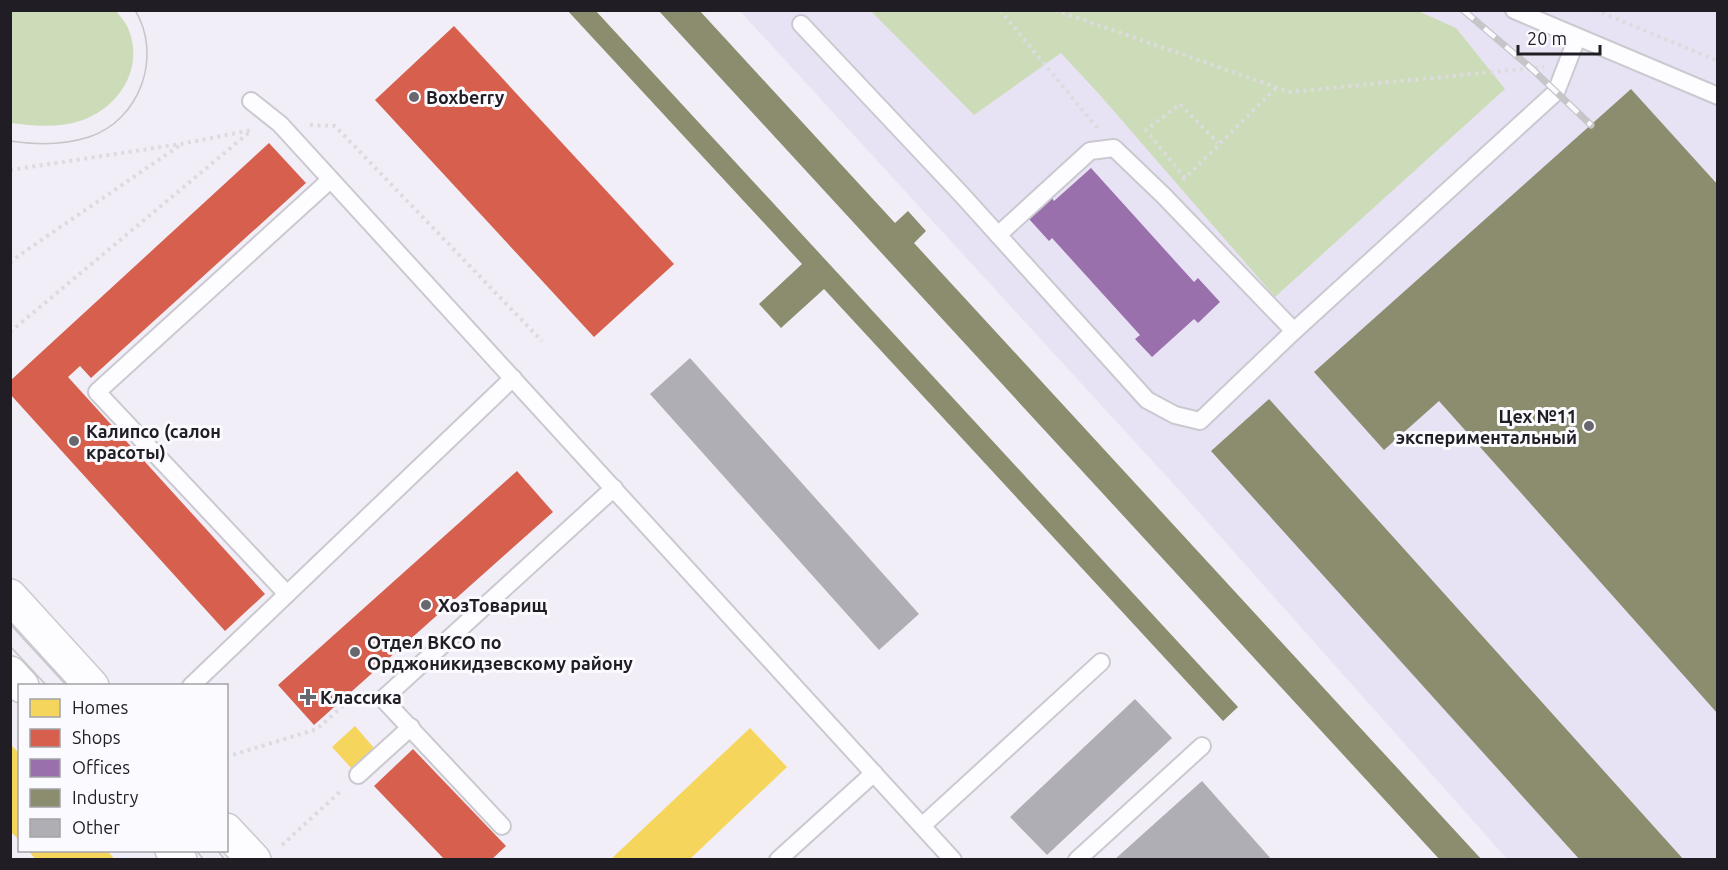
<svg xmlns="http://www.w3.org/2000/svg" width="1728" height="870" font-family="Ubuntu,sans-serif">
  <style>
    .built { fill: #e8e3f4 }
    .green { fill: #ccdcb8 }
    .homes { fill: #f6d55c }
    .shops { fill: #d6604d }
    .offices { fill: #9970ab }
    .industry { fill: #8c8c6e }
    .building { fill: #b0aeb5 }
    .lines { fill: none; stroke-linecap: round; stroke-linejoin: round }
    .lane-casing { stroke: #cac9d0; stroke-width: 20 }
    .secondary-casing { stroke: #cac9d0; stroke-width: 36 }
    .path { stroke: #dcdbde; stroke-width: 4; stroke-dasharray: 3 4.5; stroke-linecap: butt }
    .lane { stroke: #fdfcfe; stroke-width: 16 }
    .secondary { stroke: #fdfcfe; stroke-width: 33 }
    .tram { stroke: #c6c5c8; stroke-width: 1.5 }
    .rail-casing { stroke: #c6c5c8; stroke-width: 7 }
    .rail { stroke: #fbfafe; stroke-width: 4.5; stroke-dasharray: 14; stroke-linecap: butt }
    .poi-dot { fill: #69676e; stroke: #fbfafe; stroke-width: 2 }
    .labels { text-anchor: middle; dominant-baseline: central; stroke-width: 6; stroke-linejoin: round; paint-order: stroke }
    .poi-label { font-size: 18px; font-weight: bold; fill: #201e24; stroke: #fbfafe; text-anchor: start }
  </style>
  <rect width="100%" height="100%" fill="#f1eef8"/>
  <path class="built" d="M 740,11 L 1717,11 L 1717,859 L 1507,859 L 1179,490 Z"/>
  <g class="green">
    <path d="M 10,11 L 116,11 C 119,15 124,20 127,26 C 146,66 120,108 80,121 C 58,128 33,126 11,123 Z"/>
    <path d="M 871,11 L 1418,11 L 1456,28 L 1505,89 L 1275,297 L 1099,94 L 1061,53 L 974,115 Z"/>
  </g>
  <g class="homes">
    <path d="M 355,726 L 374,748 L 352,769 L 332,747 Z"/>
    <path d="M 750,728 L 787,767 L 689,860 L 610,860 Z"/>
    <path d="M 10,744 L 20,754 L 20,841 L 10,831 Z"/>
    <path d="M 28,850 L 107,850 L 115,860 L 36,860 Z"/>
  </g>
  <g class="shops">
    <path d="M 454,26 L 674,264 L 594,337 L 375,100 Z"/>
    <path d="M 269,143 L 306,183 L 91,378 L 80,366 L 68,377 L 265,594 L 225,631 L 10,394 L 10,381 Z"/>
    <path d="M 517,471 L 553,512 L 314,725 L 278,685 Z"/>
    <path d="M 413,749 L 506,846 L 491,860 L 445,860 L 374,786 Z"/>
  </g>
  <path class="offices" d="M 1091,168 L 1194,282 L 1198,278 L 1220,302 L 1198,323 L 1194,319 L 1152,357 L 1135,339 L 1140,335 L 1052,238 L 1049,241 L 1029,219 L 1052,198 L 1054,201 Z"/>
  <g class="industry">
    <path d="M 567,10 L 595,10 L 1238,707 L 1223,721 L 824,289 L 781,328 L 759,304 L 802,264 Z"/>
    <path d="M 658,10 L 699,10 L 895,223 L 908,211 L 926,231 L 914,243 L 1482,860 L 1440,860 Z"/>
    <path d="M 1631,89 L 1718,185 L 1718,714 L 1439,401 L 1384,450 L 1314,372 Z"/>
    <path d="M 1269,399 L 1684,860 L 1580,860 L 1211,451 Z"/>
  </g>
  <g class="building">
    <path d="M 690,358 L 919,614 L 879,650 L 650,394 Z"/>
    <path d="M 1135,699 L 1172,738 L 1047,855 L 1010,817 Z"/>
    <path d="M 1202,781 L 1272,860 L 1114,860 Z"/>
  </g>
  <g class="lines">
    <g class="lane-casing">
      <g id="lane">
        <path d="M 1514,10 L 1718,96"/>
        <path d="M 801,24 L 962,195 L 1147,400 L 1175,415 L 1200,421 L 1294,331 L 1556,92 L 1577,38"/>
        <path d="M 251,101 L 280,124 L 953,860"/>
        <path d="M 998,235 L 1090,151 L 1114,148 L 1164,196 L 1294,331"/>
        <path d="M 287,594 L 97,392 L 330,180"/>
        <path d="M 191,686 L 513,378"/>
        <path d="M 358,775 L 411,727"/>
        <path d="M 502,826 L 383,699 L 614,488"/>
        <path d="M 922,826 L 1101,662"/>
        <path d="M 778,860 L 874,773"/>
        <path d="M 1077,860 L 1202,746"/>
      </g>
    </g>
    <g class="secondary-casing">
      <g id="secondary">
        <path d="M 10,596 L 92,686"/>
        <path d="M 10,673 L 22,686"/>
        <path d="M 226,830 L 254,860"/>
        <path d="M 172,850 L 180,860"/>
      </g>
    </g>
    <g class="path">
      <path d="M 1000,10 L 1098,129"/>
      <path d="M 1055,10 L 1290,92 L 1544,67"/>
      <path d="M 1595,10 L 1718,61"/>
      <path d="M 310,125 L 335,126 L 542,341"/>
      <path d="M 10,170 L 181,144 L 252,130"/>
      <path d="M 1185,178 L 1146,130 L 1180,104 L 1218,143"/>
      <path d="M 1183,180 L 1276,88"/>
      <path d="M 10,263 L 18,256 L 179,146"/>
      <path d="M 10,332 L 252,130"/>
      <path d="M 226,757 L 317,729 L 356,694 L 364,695"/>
      <path d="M 282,845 L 342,790"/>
    </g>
    <use href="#lane" class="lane"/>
    <use href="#secondary" class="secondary"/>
    <g class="tram">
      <path d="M 10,141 C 36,145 64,145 89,137 C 140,120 163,56 135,10"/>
      <path d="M 10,624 L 67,686"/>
      <path d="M 10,646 L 47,686"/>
      <path d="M 196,850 L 204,860"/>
      <path d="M 217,850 L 225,860"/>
    </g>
    <g class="rail-casing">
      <path id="rail" d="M 1463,10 L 1531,68 L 1591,125"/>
    </g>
    <use href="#rail" class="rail"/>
  </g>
  <g class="poi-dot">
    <circle cx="414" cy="97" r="6"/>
    <circle cx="1589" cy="426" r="6"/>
    <circle cx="74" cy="441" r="6"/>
    <circle cx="426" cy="605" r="6"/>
    <circle cx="355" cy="652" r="6"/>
    <path d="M305 688h6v6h6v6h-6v6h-6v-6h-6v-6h6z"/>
  </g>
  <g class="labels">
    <g class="poi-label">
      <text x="426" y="97">Boxberry</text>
      <text x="1577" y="416" text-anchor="end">Цех №11<tspan x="1577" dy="21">экспериментальный</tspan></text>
      <text x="86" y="431">Калипсо (салон<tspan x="86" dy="21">красоты)</tspan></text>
      <text x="438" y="605">ХозТоварищ</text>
      <text x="367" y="642">Отдел ВКСО по<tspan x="367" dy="21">Орджоникидзевскому району</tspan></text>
      <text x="320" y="697">Классика</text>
    </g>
  </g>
  <rect width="1728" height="870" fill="none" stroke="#201e24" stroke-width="24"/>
  <rect x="18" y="684" width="210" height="168" fill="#fbfafe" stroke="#a3a2a7" stroke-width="1.5"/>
  <rect x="30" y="699" width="30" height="18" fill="#f6d55c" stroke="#a3a2a7" stroke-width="1.5"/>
  <text x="72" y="714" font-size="18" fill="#201e24">Homes</text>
  <rect x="30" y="729" width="30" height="18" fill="#d6604d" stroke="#a3a2a7" stroke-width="1.5"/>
  <text x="72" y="744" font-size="18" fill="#201e24">Shops</text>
  <rect x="30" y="759" width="30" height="18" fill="#9970ab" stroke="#a3a2a7" stroke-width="1.5"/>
  <text x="72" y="774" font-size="18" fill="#201e24">Offices</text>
  <rect x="30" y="789" width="30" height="18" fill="#8c8c6e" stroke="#a3a2a7" stroke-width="1.5"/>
  <text x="72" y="804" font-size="18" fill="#201e24">Industry</text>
  <rect x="30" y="819" width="30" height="18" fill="#b0aeb5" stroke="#a3a2a7" stroke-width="1.5"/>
  <text x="72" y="834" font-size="18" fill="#201e24">Other</text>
  <path d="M1518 45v9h82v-9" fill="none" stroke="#201e24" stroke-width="3"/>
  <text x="1527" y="45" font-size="18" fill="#201e24" stroke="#fbfafe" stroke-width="4.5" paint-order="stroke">20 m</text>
</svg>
